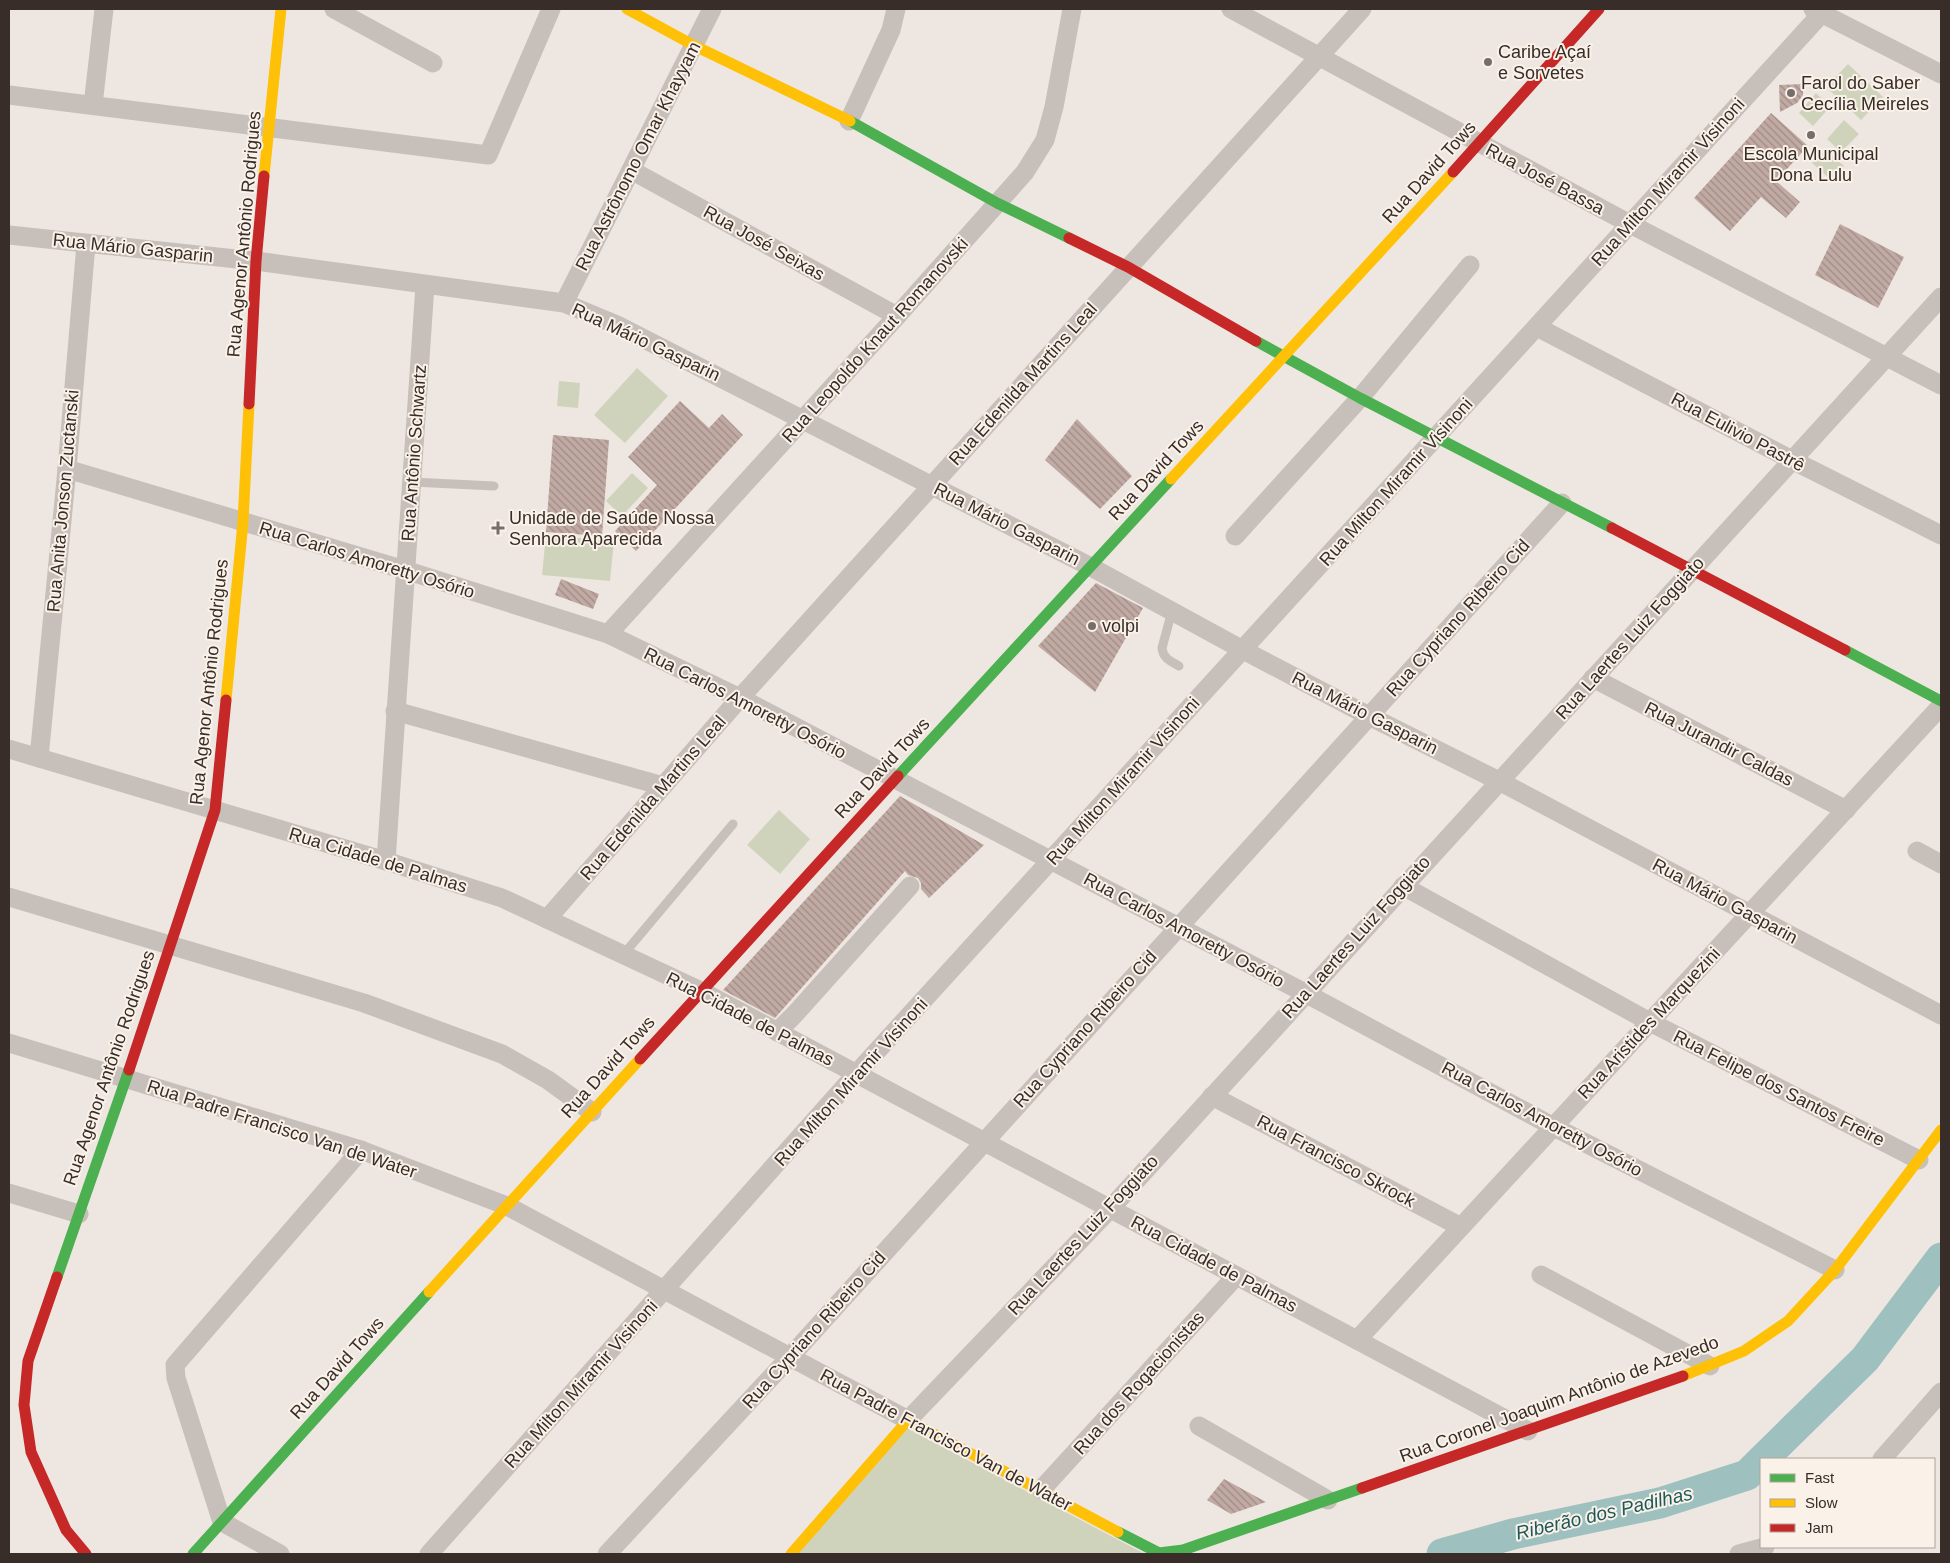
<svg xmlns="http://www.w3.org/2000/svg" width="1950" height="1563" font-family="Arial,sans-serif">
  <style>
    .green { fill: #d0d3bb }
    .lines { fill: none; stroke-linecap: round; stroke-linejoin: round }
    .river { stroke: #9ec0bf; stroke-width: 31 }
    .building { fill: url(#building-back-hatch) }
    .lane { stroke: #c7c0ba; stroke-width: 9 }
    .street { stroke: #c7c0ba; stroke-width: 19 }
    .fast { stroke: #4caf50; stroke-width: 11 }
    .slow { stroke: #ffc107; stroke-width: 11 }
    .jam { stroke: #c62828; stroke-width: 11 }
    .poi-dot { fill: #786e69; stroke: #faf2e9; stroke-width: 2 }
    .labels { text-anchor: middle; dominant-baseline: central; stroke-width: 4; stroke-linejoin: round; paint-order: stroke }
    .poi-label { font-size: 18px; fill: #382d28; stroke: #faf2e9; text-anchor: start }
    .street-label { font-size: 18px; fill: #382d28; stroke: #faf2e9 }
    .water-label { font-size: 19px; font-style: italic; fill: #1d585a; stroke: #faf2e9 }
  </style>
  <defs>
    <pattern id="building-back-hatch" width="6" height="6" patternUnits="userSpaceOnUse" patternTransform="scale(1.25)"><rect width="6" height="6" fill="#c1aaa3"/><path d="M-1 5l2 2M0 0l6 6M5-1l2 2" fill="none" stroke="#9e8b85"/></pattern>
  </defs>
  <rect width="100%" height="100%" fill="#eee7e1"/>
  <g class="green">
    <path d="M 1848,64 L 1883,97 L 1861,120 L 1826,87 Z"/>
    <path d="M 1816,93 L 1830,107 L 1813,126 L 1799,113 Z"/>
    <path d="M 1844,120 L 1859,134 L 1841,152 L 1827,139 Z"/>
    <path d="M 1825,149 L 1844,166 L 1831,180 L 1812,163 Z"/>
    <path d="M 637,368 L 668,396 L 625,443 L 594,415 Z"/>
    <path d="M 559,381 L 580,383 L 578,408 L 557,406 Z"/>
    <path d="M 632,473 L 648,488 L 622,516 L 606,501 Z"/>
    <path d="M 546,535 L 614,541 L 610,581 L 542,575 Z"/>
    <path d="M 779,810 L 810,839 L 780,874 L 747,845 Z"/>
    <path d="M 905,1427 L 1145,1554 L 795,1554 Z"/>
  </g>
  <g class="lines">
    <g class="river">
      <path d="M 1763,1459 L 1865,1359 L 1941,1258"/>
      <path d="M 1442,1554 L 1513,1534 L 1660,1503 L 1747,1475 L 1761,1461"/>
    </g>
  </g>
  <g class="building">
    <path d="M 1803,84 L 1803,95 L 1797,103 L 1780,112 L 1779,85 Z"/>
    <path d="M 1771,113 L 1808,146 L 1776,181 L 1800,202 L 1786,218 L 1761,197 L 1730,231 L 1694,198 Z"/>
    <path d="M 1840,224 L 1904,257 L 1878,308 L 1815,275 Z"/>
    <path d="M 680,401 L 709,428 L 722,414 L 743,435 L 636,551 L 615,531 L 657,485 L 628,457 Z"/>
    <path d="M 1077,419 L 1132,476 L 1100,509 L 1045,460 Z"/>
    <path d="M 553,435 L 609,440 L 602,536 L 546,532 Z"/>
    <path d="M 561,579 L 599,594 L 593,609 L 555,595 Z"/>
    <path d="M 1096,583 L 1143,608 L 1095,692 L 1038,646 Z"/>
    <path d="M 900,796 L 984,845 L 929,898 L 921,889 L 921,883 L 918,878 L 908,875 L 905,871 L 775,1018 L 723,990 Z"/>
    <path d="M 1224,1479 L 1266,1502 L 1231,1514 L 1207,1500 Z"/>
  </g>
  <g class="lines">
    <g class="lane">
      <path d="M 412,482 L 494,486"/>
      <path d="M 1172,611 L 1162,648 C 1163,658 1170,661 1179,666"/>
      <path d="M 623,955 L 733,824"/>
    </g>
    <g class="street">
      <path d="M 334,9 L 433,63"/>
      <path d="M 1231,9 L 1630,224 L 1941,385"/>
      <path d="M 1813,9 L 1941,74"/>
      <path d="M 9,95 L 488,155 L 551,9"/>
      <path d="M 93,105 L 104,9"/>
      <path d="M 849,121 L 891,30 L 896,9"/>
      <path d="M 631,170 L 897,316"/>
      <path d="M 9,235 L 256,261 L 564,303 L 617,325 L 1091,567 L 1243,650 L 1369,716 L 1499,781 L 1941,1015"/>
      <path d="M 564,303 L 712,9"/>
      <path d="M 1537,327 L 1792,460 L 1941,535"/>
      <path d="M 67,469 L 405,570 L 608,634 L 740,698 L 1305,993 L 1554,1127 L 1835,1270"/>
      <path d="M 1235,536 L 1360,398 L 1470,265"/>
      <path d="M 608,634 L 897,316 L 1025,172 L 1045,140 L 1054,107 L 1072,9"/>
      <path d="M 1593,678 L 1846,810"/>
      <path d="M 395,711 L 663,786"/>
      <path d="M 9,749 L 386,861 L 502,898 L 701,991 L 1528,1431"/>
      <path d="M 39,758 L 67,469 L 86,244"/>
      <path d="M 1917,851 L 1941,864"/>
      <path d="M 386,861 L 425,285"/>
      <path d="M 1403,886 L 1650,1022 L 1919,1160"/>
      <path d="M 9,897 L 364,1003 L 502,1054 L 548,1080 L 592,1112"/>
      <path d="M 547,919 L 740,698 L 1362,9"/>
      <path d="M 777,1032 L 794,1015 L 910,886"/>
      <path d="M 9,1043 L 361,1150 L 507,1206 L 908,1420 L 1110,1209 L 1941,297"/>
      <path d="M 1212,1096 L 1461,1227"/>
      <path d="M 9,1193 L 79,1214"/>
      <path d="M 1541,1275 L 1710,1366"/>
      <path d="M 1357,1340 L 1941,706"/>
      <path d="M 1199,1426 L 1328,1500"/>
      <path d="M 1882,1459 L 1941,1392"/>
      <path d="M 1041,1490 L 1236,1276"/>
      <path d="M 280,1554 L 222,1522 L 176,1378 L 175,1365 L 361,1150"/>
      <path d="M 429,1554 L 856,1074 L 1822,13"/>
      <path d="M 607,1554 L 790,1357 L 1562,503"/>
      <path d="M 1739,1554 L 1765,1547"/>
    </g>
    <g class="fast">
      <path d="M 850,121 L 997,203 L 1069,238"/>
      <path d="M 1256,341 L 1360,398 L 1612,528"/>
      <path d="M 1845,650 L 1941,701"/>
      <path d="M 898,776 L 1171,479"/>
      <path d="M 57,1277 L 129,1070"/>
      <path d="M 1118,1532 L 1159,1553 L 1183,1550 L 1362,1488"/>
      <path d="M 193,1554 L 429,1292"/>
    </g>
    <g class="slow">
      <path d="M 627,9 L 695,46 L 850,121"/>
      <path d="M 264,176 L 281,9"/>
      <path d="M 1171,479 L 1453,172"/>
      <path d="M 226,700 L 243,522 L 249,404"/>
      <path d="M 429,1292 L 640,1059"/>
      <path d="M 1683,1376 L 1744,1351 L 1788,1321 L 1835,1270 L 1941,1130"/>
      <path d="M 791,1554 L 908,1420 L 1118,1532"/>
    </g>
    <g class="jam">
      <path d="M 1453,172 L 1599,9"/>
      <path d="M 1069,238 L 1128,267 L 1256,341"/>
      <path d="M 249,404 L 256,261 L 264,176"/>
      <path d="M 1612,528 L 1845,650"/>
      <path d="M 640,1059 L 898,776"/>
      <path d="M 129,1070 L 215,810 L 226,700"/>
      <path d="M 57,1277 L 28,1361 L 24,1405 L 31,1452 L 66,1530 L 86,1554"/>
      <path d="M 1362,1488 L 1683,1376"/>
    </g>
  </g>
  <g class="poi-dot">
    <circle cx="1488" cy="62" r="5"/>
    <circle cx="1791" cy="93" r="5"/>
    <circle cx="1811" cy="135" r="5"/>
    <path d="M495.5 520.5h5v5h5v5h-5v5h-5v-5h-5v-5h5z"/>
    <circle cx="1092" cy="626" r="5"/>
  </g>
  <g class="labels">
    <g class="poi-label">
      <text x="1498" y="52">Caribe Açaí<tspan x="1498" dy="21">e Sorvetes</tspan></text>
      <text x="1801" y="83">Farol do Saber<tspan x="1801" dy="21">Cecília Meireles</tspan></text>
      <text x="1811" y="154" text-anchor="middle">Escola Municipal<tspan x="1811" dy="21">Dona Lulu</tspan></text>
      <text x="509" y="518">Unidade de Saúde Nossa<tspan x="509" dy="21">Senhora Aparecida</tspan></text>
      <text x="1102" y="626">volpi</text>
    </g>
    <g class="street-label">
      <text transform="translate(638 156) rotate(-63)">Rua Astrônomo Omar Khayyam</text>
      <text transform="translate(1429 172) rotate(-48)">Rua David Tows</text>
      <text transform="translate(1545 179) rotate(28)">Rua José Bassa</text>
      <text transform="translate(1668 182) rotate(-48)">Rua Milton Miramir Visinoni</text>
      <text transform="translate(244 234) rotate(-85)">Rua Agenor Antônio Rodrigues</text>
      <text transform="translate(764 243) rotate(29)">Rua José Seixas</text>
      <text transform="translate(133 248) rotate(6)">Rua Mário Gasparin</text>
      <text transform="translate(875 340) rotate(-48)">Rua Leopoldo Knaut Romanovski</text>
      <text transform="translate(646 342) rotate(25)">Rua Mário Gasparin</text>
      <text transform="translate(1023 384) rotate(-48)">Rua Edenilda Martins Leal</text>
      <text transform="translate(1738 432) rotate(28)">Rua Eulivio Pastrê</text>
      <text transform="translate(414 453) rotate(-86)">Rua Antônio Schwartz</text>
      <text transform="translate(1156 470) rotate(-47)">Rua David Tows</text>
      <text transform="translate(1396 482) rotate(-48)">Rua Milton Miramir Visinoni</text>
      <text transform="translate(63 501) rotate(-85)">Rua Anita Jonson Zuctanski</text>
      <text transform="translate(1007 524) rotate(27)">Rua Mário Gasparin</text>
      <text transform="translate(367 560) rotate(17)">Rua Carlos Amoretty Osório</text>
      <text transform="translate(1458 618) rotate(-48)">Rua Cypriano Ribeiro Cid</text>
      <text transform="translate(1630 638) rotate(-48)">Rua Laertes Luiz Foggiato</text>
      <text transform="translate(209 682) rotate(-84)">Rua Agenor Antônio Rodrigues</text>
      <text transform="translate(745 703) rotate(27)">Rua Carlos Amoretty Osório</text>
      <text transform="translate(1365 713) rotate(27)">Rua Mário Gasparin</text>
      <text transform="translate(1719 744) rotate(27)">Rua Jurandir Caldas</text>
      <text transform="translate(882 768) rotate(-47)">Rua David Tows</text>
      <text transform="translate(1123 781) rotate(-48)">Rua Milton Miramir Visinoni</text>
      <text transform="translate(653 798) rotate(-49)">Rua Edenilda Martins Leal</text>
      <text transform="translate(378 860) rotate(17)">Rua Cidade de Palmas</text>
      <text transform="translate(1725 901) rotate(28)">Rua Mário Gasparin</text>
      <text transform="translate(1184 930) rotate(28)">Rua Carlos Amoretty Osório</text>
      <text transform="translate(1356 937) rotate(-48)">Rua Laertes Luiz Foggiato</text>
      <text transform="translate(750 1019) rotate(27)">Rua Cidade de Palmas</text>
      <text transform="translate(1649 1023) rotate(-47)">Rua Aristides Marquezini</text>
      <text transform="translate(1085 1029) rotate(-48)">Rua Cypriano Ribeiro Cid</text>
      <text transform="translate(608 1067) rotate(-48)">Rua David Tows</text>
      <text transform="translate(109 1068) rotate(-71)">Rua Agenor Antônio Rodrigues</text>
      <text transform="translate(851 1082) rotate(-48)">Rua Milton Miramir Visinoni</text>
      <text transform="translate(1779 1088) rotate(27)">Rua Felipe dos Santos Freire</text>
      <text transform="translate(1542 1119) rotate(28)">Rua Carlos Amoretty Osório</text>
      <text transform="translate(282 1129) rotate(18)">Rua Padre Francisco Van de Water</text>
      <text transform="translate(1336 1161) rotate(28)">Rua Francisco Skrock</text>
      <text transform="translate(1083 1235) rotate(-47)">Rua Laertes Luiz Foggiato</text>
      <text transform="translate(1214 1264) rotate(28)">Rua Cidade de Palmas</text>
      <text transform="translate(814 1330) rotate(-48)">Rua Cypriano Ribeiro Cid</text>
      <text transform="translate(337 1368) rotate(-48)">Rua David Tows</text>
      <text transform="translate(1139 1383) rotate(-48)">Rua dos Rogacionistas</text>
      <text transform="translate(581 1384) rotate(-48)">Rua Milton Miramir Visinoni</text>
      <text transform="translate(1559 1399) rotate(-20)">Rua Coronel Joaquim Antônio de Azevedo</text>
      <text transform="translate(946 1440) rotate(28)">Rua Padre Francisco Van de Water</text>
    </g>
    <g class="water-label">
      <text transform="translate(1604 1513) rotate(-13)">Riberão dos Padilhas</text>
    </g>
  </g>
  <rect width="1950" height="1563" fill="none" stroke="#382d28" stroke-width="20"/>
  <rect x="1760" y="1458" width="175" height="90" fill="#faf2e9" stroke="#aca39c"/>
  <rect x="1770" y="1474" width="25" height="8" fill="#4caf50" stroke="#aca39c"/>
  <text x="1805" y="1483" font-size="15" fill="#382d28">Fast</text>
  <rect x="1770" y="1499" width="25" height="8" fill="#ffc107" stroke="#aca39c"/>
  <text x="1805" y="1508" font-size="15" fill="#382d28">Slow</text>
  <rect x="1770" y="1524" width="25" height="8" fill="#c62828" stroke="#aca39c"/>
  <text x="1805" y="1533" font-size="15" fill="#382d28">Jam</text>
</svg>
